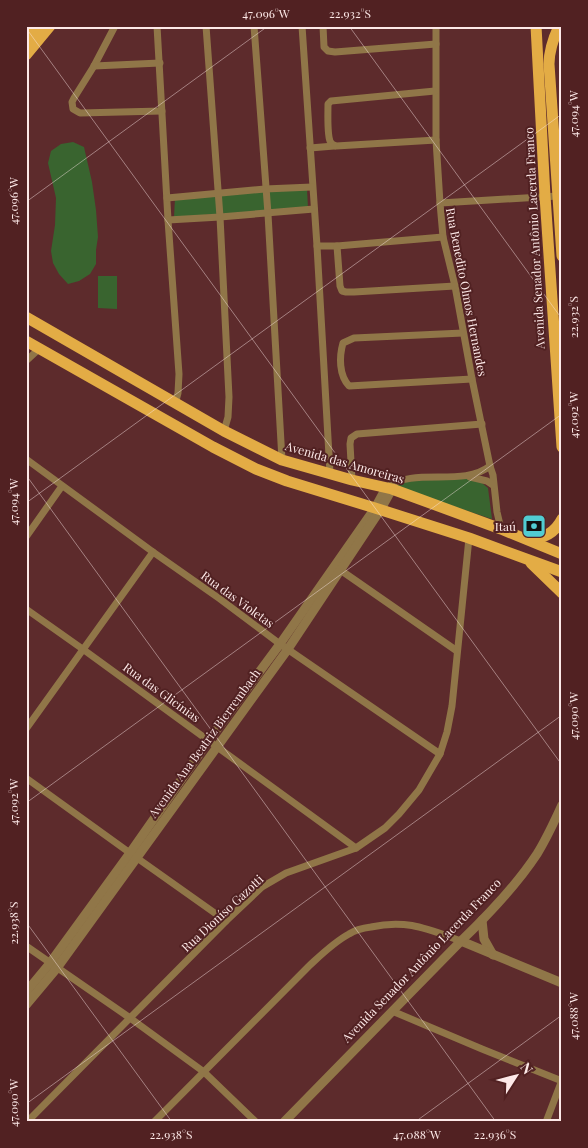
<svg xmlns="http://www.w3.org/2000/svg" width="588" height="1148" font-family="'Playfair Display',serif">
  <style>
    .green { fill: #39642f }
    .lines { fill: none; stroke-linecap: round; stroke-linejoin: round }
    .minor { stroke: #907648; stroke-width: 7 }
    .tertiary { stroke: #907648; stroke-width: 9 }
    .primary { stroke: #e3ac45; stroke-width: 11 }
    .ticks { fill: none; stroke: #fde9e8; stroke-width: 1; stroke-opacity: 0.45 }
    .labels { text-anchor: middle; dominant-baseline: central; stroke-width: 4; stroke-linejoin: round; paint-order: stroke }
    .street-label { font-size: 12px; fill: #fde9e8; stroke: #512122 }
    .poi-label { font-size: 12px; fill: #fde9e8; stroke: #512122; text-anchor: end }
    .neatline { fill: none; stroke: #fde9e8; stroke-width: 2 }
    .ticks-label { font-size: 12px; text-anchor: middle; fill: #fde9e8 }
  </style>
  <rect width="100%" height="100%" fill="#5d2b2c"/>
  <g class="green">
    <path d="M 73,142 L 84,147 L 92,182 L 96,210 L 98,237 L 96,250 L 96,264 L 90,274 L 79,281 L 68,284 L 59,274 L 53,263 L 51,251 L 55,225 L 56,198 L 48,163 L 51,151 L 61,144 Z"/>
    <path d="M 307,189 L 308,208 L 174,217 L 175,198 Z"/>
    <path d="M 98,276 L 117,276 L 117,309 L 98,308 Z"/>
    <path d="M 465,478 L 482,483 L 488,488 L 492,519 L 392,486 L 413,480 Z"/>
  </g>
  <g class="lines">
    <g class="minor">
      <path d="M 115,26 L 94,66 L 74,98 L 72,102 L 73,109 L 80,113 L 162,111"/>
      <path d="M 157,26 L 168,220 L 179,374 L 178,393 L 175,404"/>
      <path d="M 206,26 L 220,217 L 229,397 L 228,417 L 224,431"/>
      <path d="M 254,26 L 268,214 L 282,460"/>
      <path d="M 302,26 L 317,246 L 330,473"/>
      <path d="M 323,26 L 324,47 L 328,51 L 335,52 L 436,44"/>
      <path d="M 436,26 L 436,140 L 440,203 L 443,237 L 455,286 L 472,379 L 490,466 L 493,475 L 497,512 L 501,529"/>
      <path d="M 94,66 L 160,63"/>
      <path d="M 435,91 L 331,101 L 328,104 C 328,113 327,133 330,141 C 332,145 332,144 336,146 L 436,140"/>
      <path d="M 310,148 L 334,146"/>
      <path d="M 167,198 L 265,189 L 312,187"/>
      <path d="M 440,203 L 558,196"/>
      <path d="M 168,220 L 220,217 L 314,209"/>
      <path d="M 317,246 L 337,246 L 443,237"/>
      <path d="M 337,246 L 340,286 L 342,291 L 346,292 L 354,292 L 455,286"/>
      <path d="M 463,333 L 354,338 L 343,343 C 339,357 339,375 349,386 L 472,379"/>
      <path d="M 26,361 L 40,348"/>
      <path d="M 26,459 L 153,552 L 220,599 L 280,644 L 440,754"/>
      <path d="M 470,477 L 487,481 L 493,485"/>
      <path d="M 352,480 L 350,444 L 351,438 L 357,434 L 482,424"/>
      <path d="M 386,488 C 415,466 462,488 490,466"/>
      <path d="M 26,537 L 62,486"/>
      <path d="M 336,567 L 457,651"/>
      <path d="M 26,609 L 84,650 L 356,848"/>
      <path d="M 26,729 L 153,552"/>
      <path d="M 26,778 L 130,853 L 226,921"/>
      <path d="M 26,946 L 130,1018 L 204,1072 L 256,1122"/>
      <path d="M 392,1011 L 482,1049 L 562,1081"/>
      <path d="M 27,1122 L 226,921 L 262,887 L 286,873 L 356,848 L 385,828 L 399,814 L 419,790 L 440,754 L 447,732 L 452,706 L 469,538"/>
      <path d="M 154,1122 L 309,966 C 322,954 334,942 349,934 C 355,930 363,928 371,927 C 407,919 427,929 461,941"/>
      <path d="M 546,1122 L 562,1080"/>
    </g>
    <g class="tertiary">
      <path d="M 482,920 L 484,939 L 493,955"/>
      <path d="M 461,941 L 562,983"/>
      <path d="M 26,992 L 50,963 L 130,853 L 209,740 L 280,644 L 375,508 L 386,488"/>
      <path d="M 26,1005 L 57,968 L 288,649 L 381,509 L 392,489"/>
      <path d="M 284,1122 L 461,941 C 488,915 516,886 537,854 C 547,838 554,822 562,805"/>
    </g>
    <g class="primary">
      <path d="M 536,26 L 545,196 L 562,447"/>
      <path d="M 559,26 C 553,39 549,50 549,64 L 562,256"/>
      <path d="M 26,41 L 38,26"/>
      <path d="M 26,55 L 50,26"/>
      <path d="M 26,317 L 224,431 L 282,460 L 352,480 L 392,489 L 501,529 L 562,554"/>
      <path d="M 26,341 L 213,447 L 256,469 L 287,481 L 375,508 L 469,538 L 562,572"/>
      <path d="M 528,539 C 543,539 555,533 562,519"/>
      <path d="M 531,563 L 562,593"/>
    </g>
  </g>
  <path class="ticks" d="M 349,26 L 562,319M 26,28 L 562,765M 26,202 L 268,26M 26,475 L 496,1122M 26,503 L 562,114M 26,803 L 562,414M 26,922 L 172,1122M 26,1104 L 562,715M 415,1122 L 562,1015"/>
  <defs>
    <g id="bank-square" transform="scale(1.25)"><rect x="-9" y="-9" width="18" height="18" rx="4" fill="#51ccd2" stroke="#512122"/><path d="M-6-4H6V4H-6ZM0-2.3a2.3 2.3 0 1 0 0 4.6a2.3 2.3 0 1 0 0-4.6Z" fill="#111"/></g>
  </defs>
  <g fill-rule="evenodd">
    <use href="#bank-square" x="534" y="526"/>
  </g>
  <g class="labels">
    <g class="street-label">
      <text transform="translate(534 238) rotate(-93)">Avenida Senador Antônio Lacerda Franco</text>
      <text transform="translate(467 292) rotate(79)">Rua Benedito Olmos Hernandes</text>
      <text transform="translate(345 462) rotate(16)">Avenida das Amoreiras</text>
      <text transform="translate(238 599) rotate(36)">Rua das Violetas</text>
      <text transform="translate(162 692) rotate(36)">Rua das Glicínias</text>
      <text transform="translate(204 743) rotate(-54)">Avenida Ana Beatriz Bierrembach</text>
      <text transform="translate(222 913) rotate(-43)">Rua Dioníso Gazotti</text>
      <text transform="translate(421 960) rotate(-46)">Avenida Senador Antônio Lacerda Franco</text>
    </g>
    <g class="poi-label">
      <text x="516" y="526">Itaú</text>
    </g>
  </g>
  <rect width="588" height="1148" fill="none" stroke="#512122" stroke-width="55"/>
  <g transform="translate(516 1076) rotate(54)" stroke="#512122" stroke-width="4" paint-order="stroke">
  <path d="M0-4L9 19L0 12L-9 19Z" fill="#fde9e8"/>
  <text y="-8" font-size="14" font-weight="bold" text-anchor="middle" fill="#fde9e8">N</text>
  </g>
  <rect x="28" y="28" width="532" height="1092" class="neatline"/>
  <g class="ticks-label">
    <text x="266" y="18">47.096°W</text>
    <text x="350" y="18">22.932°S</text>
    <text transform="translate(574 114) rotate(-90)" y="4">47.094°W</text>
    <text transform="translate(14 201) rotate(-90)" y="4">47.096°W</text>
    <text transform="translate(574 317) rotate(-90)" y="4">22.932°S</text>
    <text transform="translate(574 415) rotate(-90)" y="4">47.092°W</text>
    <text transform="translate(14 502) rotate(-90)" y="4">47.094°W</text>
    <text transform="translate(574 716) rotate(-90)" y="4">47.090°W</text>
    <text transform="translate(14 802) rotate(-90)" y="4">47.092°W</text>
    <text transform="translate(14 923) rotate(-90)" y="4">22.938°S</text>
    <text transform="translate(574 1016) rotate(-90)" y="4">47.088°W</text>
    <text transform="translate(14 1103) rotate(-90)" y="4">47.090°W</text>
    <text x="171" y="1139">22.938°S</text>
    <text x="417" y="1139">47.088°W</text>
    <text x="495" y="1139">22.936°S</text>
  </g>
</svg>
